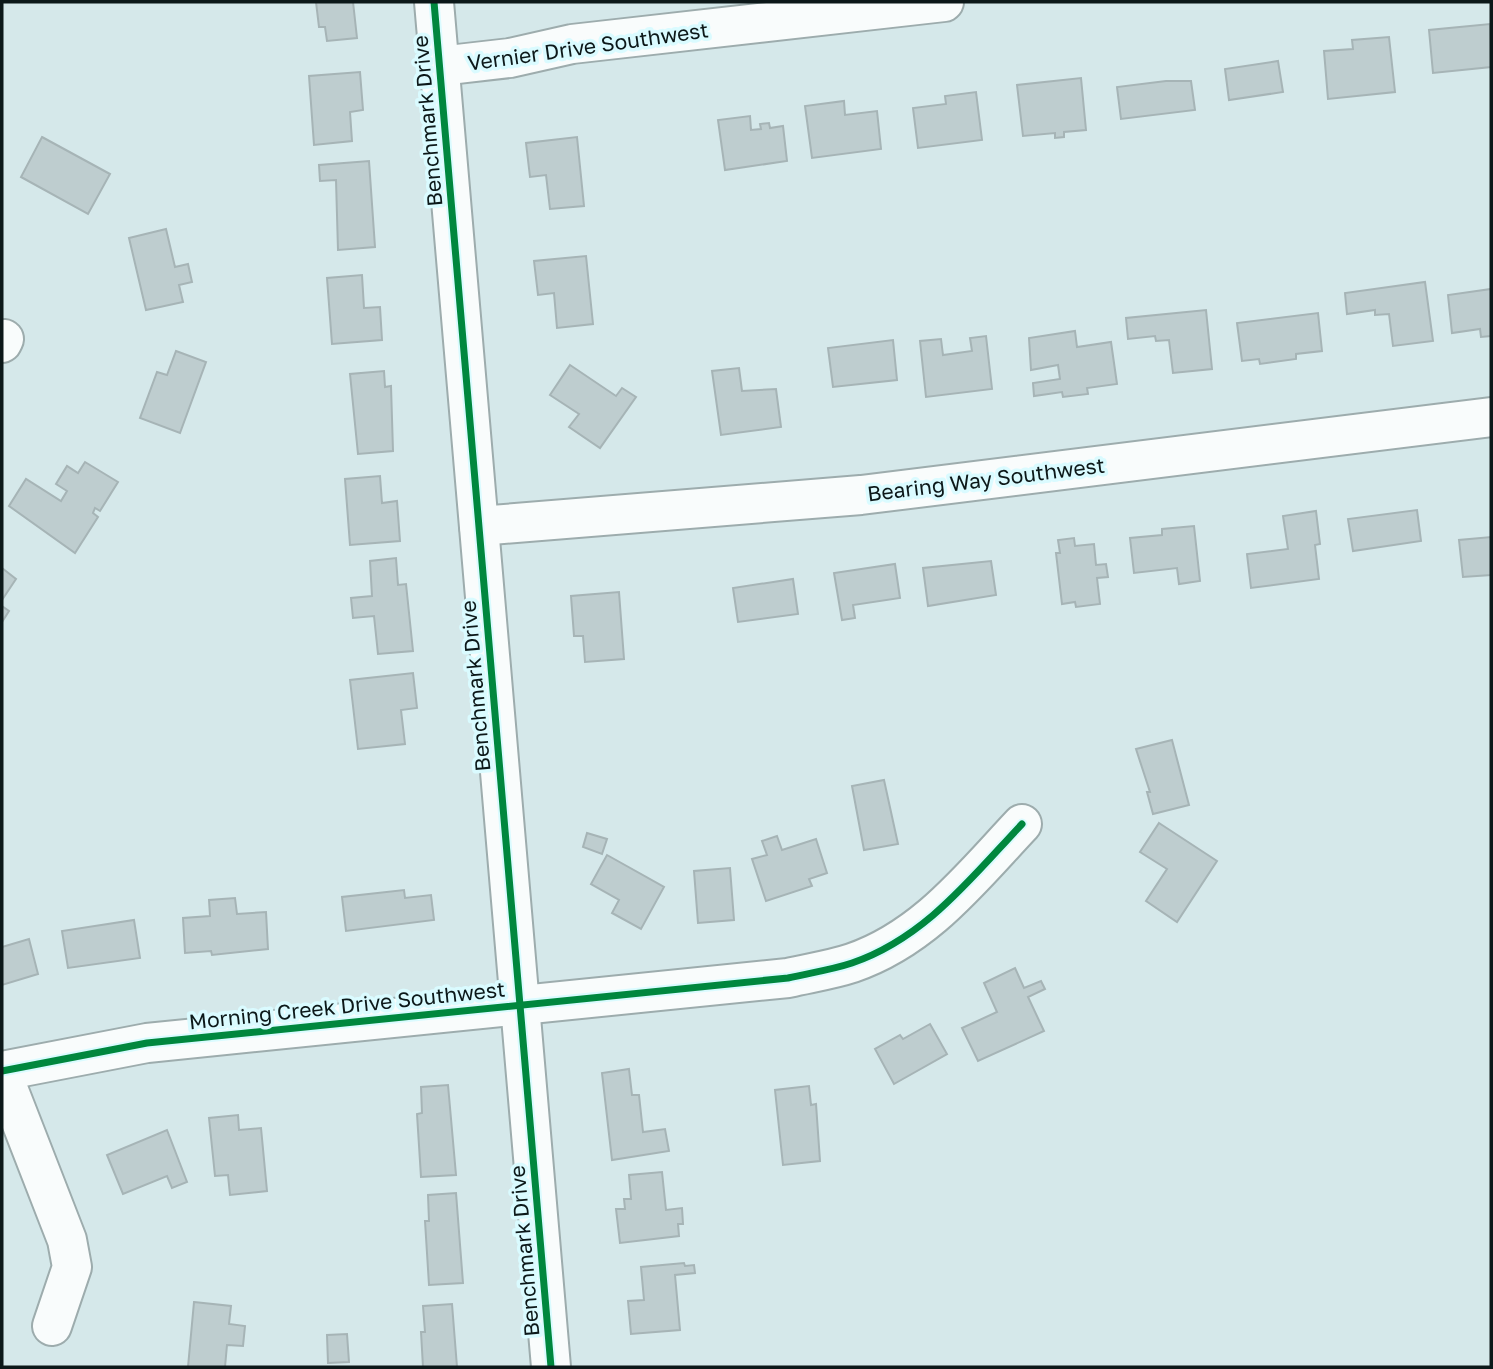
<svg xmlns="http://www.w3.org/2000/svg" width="1493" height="1369" font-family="'Golos Text',sans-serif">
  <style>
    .building { fill: #becdcf; stroke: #a6b4b6; stroke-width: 2 }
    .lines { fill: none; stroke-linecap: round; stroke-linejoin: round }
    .minor-casing { stroke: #9dacad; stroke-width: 42 }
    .minor { stroke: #f9fcfc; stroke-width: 38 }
    .cycleway-casing { stroke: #dafbff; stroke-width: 11 }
    .cycleway { stroke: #00873e; stroke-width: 7 }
    .labels { text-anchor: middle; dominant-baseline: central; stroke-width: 7; stroke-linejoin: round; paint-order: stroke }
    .street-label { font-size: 21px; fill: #0c1819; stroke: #dafbff }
  </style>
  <rect width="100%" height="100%" fill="#d5e8ea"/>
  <g class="building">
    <path d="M 316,2 L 353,2 L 357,38 L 327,41 L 325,27 L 319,27 Z"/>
    <path d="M 1490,24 L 1491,67 L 1433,73 L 1429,30 Z"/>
    <path d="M 1389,37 L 1395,92 L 1328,99 L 1324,51 L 1353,49 L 1352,40 Z"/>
    <path d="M 1278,61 L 1283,92 L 1229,100 L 1225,69 Z"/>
    <path d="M 360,72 L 363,110 L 350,112 L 352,141 L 314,145 L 309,76 Z"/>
    <path d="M 1081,78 L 1086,130 L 1064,132 L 1064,137 L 1055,138 L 1055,133 L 1023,136 L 1017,85 Z"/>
    <path d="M 1166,81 L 1191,81 L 1195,110 L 1121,119 L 1117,87 Z"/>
    <path d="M 976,92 L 982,140 L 918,148 L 913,108 L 946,104 L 945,96 Z"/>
    <path d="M 844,101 L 845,115 L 877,111 L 881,149 L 812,158 L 805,106 Z"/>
    <path d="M 750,116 L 751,130 L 761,129 L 760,124 L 769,123 L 770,128 L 783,126 L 787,161 L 725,170 L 718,120 Z"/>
    <path d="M 42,137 L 110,174 L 88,214 L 21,177 Z"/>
    <path d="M 577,137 L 584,206 L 550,209 L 546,175 L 530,177 L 526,143 Z"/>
    <path d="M 369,161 L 375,247 L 338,250 L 336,180 L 320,181 L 319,165 Z"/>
    <path d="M 166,229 L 175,267 L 188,264 L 192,282 L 179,285 L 183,302 L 146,310 L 129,238 Z"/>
    <path d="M 586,256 L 593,324 L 557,328 L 554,293 L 538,295 L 534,261 Z"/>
    <path d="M 362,275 L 364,308 L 380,307 L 382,340 L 332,344 L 327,278 Z"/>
    <path d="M 1425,282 L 1433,341 L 1393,346 L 1389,314 L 1375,315 L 1375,310 L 1347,314 L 1345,293 Z"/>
    <path d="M 1491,289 L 1491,336 L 1481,337 L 1480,329 L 1452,333 L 1448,295 Z"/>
    <path d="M 1206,310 L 1212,369 L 1173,373 L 1169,340 L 1156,341 L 1155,336 L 1128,339 L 1126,318 Z"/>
    <path d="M 1318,313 L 1322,351 L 1296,354 L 1296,359 L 1260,364 L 1259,359 L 1242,361 L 1237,323 Z"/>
    <path d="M 1075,331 L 1077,347 L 1111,342 L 1117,384 L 1087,388 L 1088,394 L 1063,397 L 1062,392 L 1034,396 L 1033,383 L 1060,379 L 1058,365 L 1031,370 L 1029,338 Z"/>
    <path d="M 986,336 L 992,389 L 926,397 L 920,341 L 941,339 L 943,355 L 972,351 L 970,338 Z"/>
    <path d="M 893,340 L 897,380 L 833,387 L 828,348 Z"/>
    <path d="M 176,351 L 206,362 L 180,433 L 140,418 L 157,372 L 167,375 Z"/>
    <path d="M 570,365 L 616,396 L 622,388 L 636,397 L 600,448 L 569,427 L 579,414 L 550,395 Z"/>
    <path d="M 739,368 L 742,391 L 776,389 L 781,427 L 721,435 L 712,371 Z"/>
    <path d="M 384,371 L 385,387 L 391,386 L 393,451 L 358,454 L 350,374 Z"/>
    <path d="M 85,462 L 118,482 L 100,511 L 95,508 L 93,513 L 98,517 L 75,553 L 9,506 L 26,479 L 61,501 L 67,491 L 56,484 L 67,466 L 78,473 Z"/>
    <path d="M 380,476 L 382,503 L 397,501 L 400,541 L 350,545 L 345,479 Z"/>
    <path d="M 1417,510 L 1421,541 L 1353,551 L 1348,519 Z"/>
    <path d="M 1316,511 L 1320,544 L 1315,545 L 1319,579 L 1251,588 L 1247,554 L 1288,549 L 1283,516 Z"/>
    <path d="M 1194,526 L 1200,581 L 1179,584 L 1177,568 L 1134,573 L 1130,538 L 1162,535 L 1162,529 Z"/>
    <path d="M 1491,537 L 1491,575 L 1463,577 L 1459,540 Z"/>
    <path d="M 1074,538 L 1075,546 L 1094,544 L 1096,565 L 1106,564 L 1108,577 L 1097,578 L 1100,604 L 1076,607 L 1075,602 L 1062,604 L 1056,553 L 1060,553 L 1058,540 Z"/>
    <path d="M 396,558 L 398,585 L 406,584 L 413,651 L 378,654 L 374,616 L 353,618 L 351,598 L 372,596 L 370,561 Z"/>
    <path d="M 991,561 L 996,595 L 928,606 L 923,568 Z"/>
    <path d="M 895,564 L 900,598 L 853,605 L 855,618 L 842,620 L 834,573 Z"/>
    <path d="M 2,568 L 16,579 L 2,600 Z"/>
    <path d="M 793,579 L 798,614 L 738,622 L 733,588 Z"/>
    <path d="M 619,592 L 624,659 L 585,662 L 583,636 L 574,636 L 571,596 Z"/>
    <path d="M 2,606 L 9,611 L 2,622 Z"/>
    <path d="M 413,673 L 417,708 L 401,710 L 405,744 L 358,749 L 350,680 Z"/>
    <path d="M 1172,740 L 1189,805 L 1153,814 L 1147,792 L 1150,792 L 1136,749 Z"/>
    <path d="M 884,780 L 898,844 L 864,850 L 852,786 Z"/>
    <path d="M 1159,823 L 1217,861 L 1177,922 L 1146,901 L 1167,869 L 1140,852 Z"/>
    <path d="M 587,833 L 607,839 L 602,854 L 583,847 Z"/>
    <path d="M 777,836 L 782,850 L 816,839 L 827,873 L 809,879 L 812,886 L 766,901 L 752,859 L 767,855 L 762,841 Z"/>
    <path d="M 607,855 L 664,887 L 641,929 L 612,913 L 619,900 L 591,884 Z"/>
    <path d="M 730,868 L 734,920 L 698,923 L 694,871 Z"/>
    <path d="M 404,890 L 405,898 L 431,895 L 434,920 L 346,931 L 342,897 Z"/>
    <path d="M 235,898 L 237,914 L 266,912 L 268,949 L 212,955 L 211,951 L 185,953 L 183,918 L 210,916 L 209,900 Z"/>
    <path d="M 134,920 L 140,958 L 68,968 L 62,931 Z"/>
    <path d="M 29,939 L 38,974 L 2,985 L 2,947 Z"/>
    <path d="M 1015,968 L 1024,988 L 1041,981 L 1045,989 L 1028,997 L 1044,1031 L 978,1061 L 962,1028 L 997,1012 L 984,983 Z"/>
    <path d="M 930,1024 L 947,1054 L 894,1084 L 875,1049 L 900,1035 L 903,1039 Z"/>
    <path d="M 629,1069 L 632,1095 L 639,1095 L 643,1132 L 665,1129 L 669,1151 L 612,1160 L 602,1073 Z"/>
    <path d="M 448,1085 L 456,1175 L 421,1177 L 417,1114 L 422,1113 L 421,1087 Z"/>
    <path d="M 809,1086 L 811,1105 L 816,1104 L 820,1161 L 783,1165 L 775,1090 Z"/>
    <path d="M 238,1115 L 239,1130 L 261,1128 L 267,1191 L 230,1195 L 228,1175 L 215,1176 L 209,1118 Z"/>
    <path d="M 167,1130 L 187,1182 L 172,1188 L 167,1176 L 123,1194 L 107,1155 Z"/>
    <path d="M 662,1172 L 666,1210 L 682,1208 L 683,1224 L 678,1224 L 679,1236 L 620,1243 L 616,1209 L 625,1209 L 624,1199 L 631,1199 L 629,1175 Z"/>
    <path d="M 456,1193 L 463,1283 L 429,1285 L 425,1221 L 429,1221 L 428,1195 Z"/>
    <path d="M 684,1263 L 685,1266 L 694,1265 L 695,1273 L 675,1275 L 680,1330 L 631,1334 L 628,1301 L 644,1300 L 641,1267 Z"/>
    <path d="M 194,1302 L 231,1306 L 229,1324 L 245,1326 L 243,1346 L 227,1345 L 225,1367 L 188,1367 Z"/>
    <path d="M 452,1304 L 457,1367 L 423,1367 L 421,1332 L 425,1332 L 423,1306 Z"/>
    <path d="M 347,1334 L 349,1362 L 328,1363 L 327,1335 Z"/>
  </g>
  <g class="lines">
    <g class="minor-casing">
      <g id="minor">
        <path d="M 434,2 L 551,1367"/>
        <path d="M 440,66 L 510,58 L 572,44 L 944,2"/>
        <path d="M 2,343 L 4,339"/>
        <path d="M 479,526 L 861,495 L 1491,417"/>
        <path d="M 2,1071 L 147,1043 L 788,978 C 809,973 831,970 852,963 C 925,938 971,878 1022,824"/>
        <path d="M 2,1073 L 67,1240 L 72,1267 L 52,1326"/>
      </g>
    </g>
    <use href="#minor" class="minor"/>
    <g class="cycleway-casing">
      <g id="cycleway">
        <path d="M 434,2 L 551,1367"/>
        <path d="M 2,1071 L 147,1043 L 788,978 C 809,973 831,970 852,963 C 925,938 971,878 1022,824"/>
      </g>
    </g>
    <use href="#cycleway" class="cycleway"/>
  </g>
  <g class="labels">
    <g class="street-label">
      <text transform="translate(588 46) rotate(-8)">Vernier Drive Southwest</text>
      <text transform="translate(427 121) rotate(-95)">Benchmark Drive</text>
      <text transform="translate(986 479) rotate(-7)">Bearing Way Southwest</text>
      <text transform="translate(475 686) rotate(-95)">Benchmark Drive</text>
      <text transform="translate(347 1005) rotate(-6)">Morning Creek Drive Southwest</text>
      <text transform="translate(524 1251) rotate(-95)">Benchmark Drive</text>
    </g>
  </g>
  <rect width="1493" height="1369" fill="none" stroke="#0c1819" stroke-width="7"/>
</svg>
